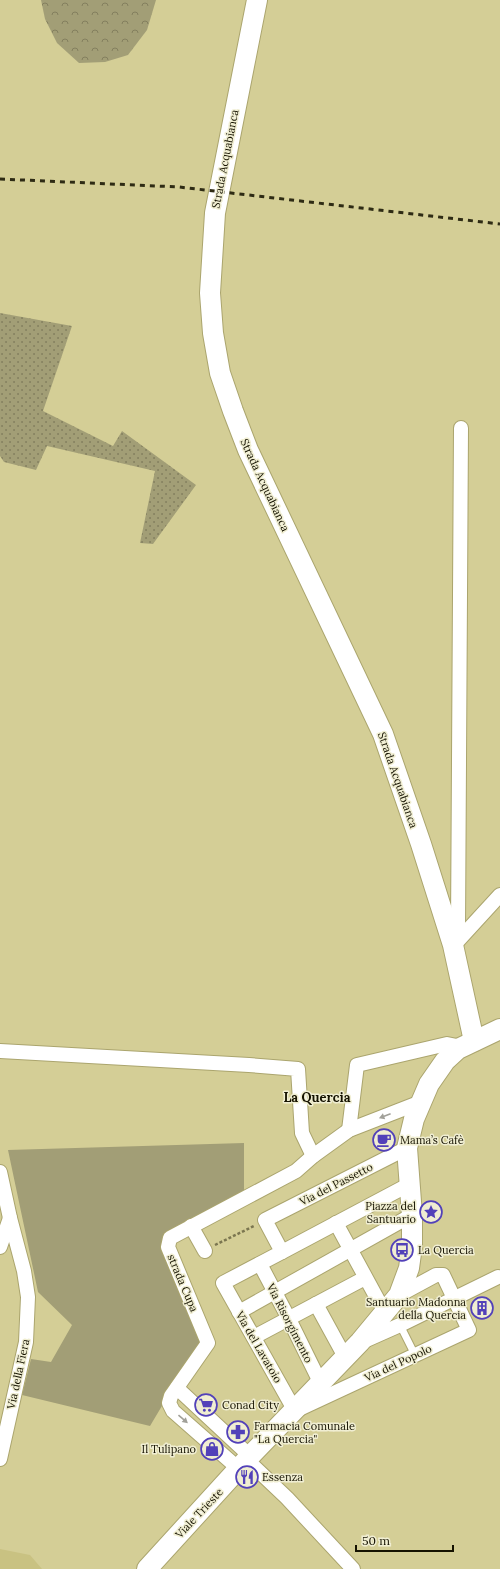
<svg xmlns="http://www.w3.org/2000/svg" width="500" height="1569" font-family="Lora,serif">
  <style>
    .built { fill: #c9c282 }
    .grass { fill: url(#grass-dots) }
    .forest { fill: url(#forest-crowns) }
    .park { fill: #a29e76 }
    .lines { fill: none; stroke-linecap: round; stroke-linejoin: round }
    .lane-casing { stroke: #aba56e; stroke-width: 9 }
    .street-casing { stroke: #aba56e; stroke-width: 16 }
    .secondary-casing { stroke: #aba56e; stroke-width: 22 }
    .path { stroke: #7b7650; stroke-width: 2.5; stroke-dasharray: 3 2; stroke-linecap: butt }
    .lane { stroke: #fff; stroke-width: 7 }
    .street { stroke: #fff; stroke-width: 14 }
    .secondary { stroke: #fff; stroke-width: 20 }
    .rail { stroke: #2e2b14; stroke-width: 3; stroke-dasharray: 5 5; stroke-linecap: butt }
    .oneway { fill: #a1a099 }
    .labels { text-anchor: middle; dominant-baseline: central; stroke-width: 3; stroke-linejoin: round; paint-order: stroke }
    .street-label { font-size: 11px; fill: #151200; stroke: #f0eed2 }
    .poi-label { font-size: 11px; fill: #151200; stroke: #f0eed2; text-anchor: start }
    .quarter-label { font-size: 13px; font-weight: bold; fill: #151200; stroke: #f0eed2 }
  </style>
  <defs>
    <pattern id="grass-dots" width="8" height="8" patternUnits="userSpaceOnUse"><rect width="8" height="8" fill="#a29e76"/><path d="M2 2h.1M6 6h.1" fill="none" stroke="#837f5e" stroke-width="1.8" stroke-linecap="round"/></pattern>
    <pattern id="forest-crowns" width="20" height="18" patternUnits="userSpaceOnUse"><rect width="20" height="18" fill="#a29e76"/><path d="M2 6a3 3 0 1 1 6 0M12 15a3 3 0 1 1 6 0" fill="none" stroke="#837f5e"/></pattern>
  </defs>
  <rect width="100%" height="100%" fill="#d4ce96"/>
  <path class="built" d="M 0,1549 L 30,1555 L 42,1569 L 0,1569 Z"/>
  <path class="grass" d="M 0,313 L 72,326 L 43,411 L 113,446 L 122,431 L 196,485 L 153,544 L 140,543 L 155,471 L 47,446 L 36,470 L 4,462 L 0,456 Z"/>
  <path class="forest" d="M 41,0 L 156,0 L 147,30 L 128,55 L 105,62 L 79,63 L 57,43 L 45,19 Z"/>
  <path class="park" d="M 244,1143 L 244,1194 L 164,1237 L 161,1249 L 200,1342 L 150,1426 L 22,1395 L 31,1359 L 51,1362 L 72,1325 L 38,1292 L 8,1150 Z"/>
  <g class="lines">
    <g class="lane-casing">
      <path id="lane" d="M 400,1325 L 415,1355"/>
    </g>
    <g class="street-casing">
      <g id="street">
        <path d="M 455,944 L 500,895"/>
        <path d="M 453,945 L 458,929 L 461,428"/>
        <path d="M 0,1051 L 249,1065 L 298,1069 L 302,1133 L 313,1156"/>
        <path d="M 349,1130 L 357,1065 L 447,1044 L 462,1047"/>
        <path d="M 0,1172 L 10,1218 L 24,1271 L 28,1297 L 26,1342 L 0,1459"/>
        <path d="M 336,1223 L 379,1302 L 388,1309"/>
        <path d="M 191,1226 L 205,1251"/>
        <path d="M 0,1247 L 10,1218"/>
        <path d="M 282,1252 L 410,1184"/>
        <path d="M 260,1264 L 289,1319 L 321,1384"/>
        <path d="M 399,1295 L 436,1275 L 443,1275 L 469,1330 L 295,1411 L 223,1283 L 282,1252 L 265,1220 L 407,1148"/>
        <path d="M 316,1304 L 345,1357"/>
        <path d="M 239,1312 L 412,1215"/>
        <path d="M 254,1337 L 365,1278"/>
        <path d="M 364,1341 L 400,1325 L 498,1277"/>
        <path d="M 177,1388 L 250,1456"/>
        <path d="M 247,1460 L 287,1498 L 353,1569"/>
        <path d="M 239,1469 L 173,1411 L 169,1403 L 171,1396 L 208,1343 L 168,1247 L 170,1238 L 296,1171 L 313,1156 L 349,1130 L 421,1102"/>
      </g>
    </g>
    <g class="secondary-casing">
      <g id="secondary">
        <path d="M 257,0 L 215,213 L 210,293 L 213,333 L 220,373 L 233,411 L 248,450 L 383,734 L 421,844 L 453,945 L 474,1041"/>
        <path d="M 147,1569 L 250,1456 L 360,1342 L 399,1295 L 409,1268 L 412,1246 L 412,1215 L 407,1148 L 414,1119 L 429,1084 L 445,1061 L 458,1049 L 500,1029"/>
      </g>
    </g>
    <path class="path" d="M 215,1245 L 254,1226"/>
    <use href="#lane" class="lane"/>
    <use href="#street" class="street"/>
    <use href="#secondary" class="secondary"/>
    <path class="rail" d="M 0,179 L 179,187 L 500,224"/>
  </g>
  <defs><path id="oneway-solid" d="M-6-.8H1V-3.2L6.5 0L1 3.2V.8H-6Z"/></defs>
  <g class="oneway">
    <use href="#oneway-solid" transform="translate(385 1116) rotate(159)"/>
    <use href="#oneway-solid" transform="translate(183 1419) rotate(41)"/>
  </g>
  <defs>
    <g id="cafe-ring" transform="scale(1.15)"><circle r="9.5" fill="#f0eed2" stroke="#5241b9" stroke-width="1.5"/><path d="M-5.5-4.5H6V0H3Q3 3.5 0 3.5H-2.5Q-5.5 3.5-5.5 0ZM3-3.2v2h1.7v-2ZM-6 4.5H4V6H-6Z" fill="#5241b9"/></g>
    <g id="sight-ring" transform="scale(1.15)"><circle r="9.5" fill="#f0eed2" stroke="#5241b9" stroke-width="1.5"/><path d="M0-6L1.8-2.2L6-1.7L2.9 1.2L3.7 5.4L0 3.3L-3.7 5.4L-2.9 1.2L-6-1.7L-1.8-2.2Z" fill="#5241b9"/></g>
    <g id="bus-ring" transform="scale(1.15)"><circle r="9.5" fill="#f0eed2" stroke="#5241b9" stroke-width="1.5"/><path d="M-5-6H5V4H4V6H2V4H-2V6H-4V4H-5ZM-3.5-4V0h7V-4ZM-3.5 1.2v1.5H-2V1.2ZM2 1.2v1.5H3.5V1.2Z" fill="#5241b9"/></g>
    <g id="building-ring" transform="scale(1.15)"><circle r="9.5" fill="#f0eed2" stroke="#5241b9" stroke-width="1.5"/><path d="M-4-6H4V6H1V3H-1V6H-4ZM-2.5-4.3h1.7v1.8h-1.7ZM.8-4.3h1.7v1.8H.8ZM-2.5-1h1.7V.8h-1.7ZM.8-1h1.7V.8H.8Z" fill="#5241b9"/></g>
    <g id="supermarket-ring" transform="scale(1.15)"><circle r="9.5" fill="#f0eed2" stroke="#5241b9" stroke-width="1.5"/><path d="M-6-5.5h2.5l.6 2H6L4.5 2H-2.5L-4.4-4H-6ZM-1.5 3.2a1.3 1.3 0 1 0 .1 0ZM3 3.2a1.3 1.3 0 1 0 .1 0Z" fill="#5241b9"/></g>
    <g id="pharmacy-ring" transform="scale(1.15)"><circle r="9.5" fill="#f0eed2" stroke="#5241b9" stroke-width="1.5"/><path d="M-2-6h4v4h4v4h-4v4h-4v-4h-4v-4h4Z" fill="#5241b9"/></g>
    <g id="shop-ring" transform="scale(1.15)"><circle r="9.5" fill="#f0eed2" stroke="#5241b9" stroke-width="1.5"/><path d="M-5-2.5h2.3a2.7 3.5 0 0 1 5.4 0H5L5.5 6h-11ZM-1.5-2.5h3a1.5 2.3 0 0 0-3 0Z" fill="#5241b9"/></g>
    <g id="restaurant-ring" transform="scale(1.15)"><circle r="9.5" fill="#f0eed2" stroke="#5241b9" stroke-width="1.5"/><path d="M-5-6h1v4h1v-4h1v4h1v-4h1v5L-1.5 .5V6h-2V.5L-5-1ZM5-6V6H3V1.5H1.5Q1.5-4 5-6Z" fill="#5241b9"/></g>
  </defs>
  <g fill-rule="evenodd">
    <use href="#cafe-ring" x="384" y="1140"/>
    <use href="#sight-ring" x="431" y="1212"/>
    <use href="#bus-ring" x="402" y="1250"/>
    <use href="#building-ring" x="482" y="1308"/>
    <use href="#supermarket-ring" x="206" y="1405"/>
    <use href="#pharmacy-ring" x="238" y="1432"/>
    <use href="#shop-ring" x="212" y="1449"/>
    <use href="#restaurant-ring" x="247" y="1477"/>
  </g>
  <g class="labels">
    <g class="street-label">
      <text transform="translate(225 159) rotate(-79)">Strada Acquabianca</text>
      <text transform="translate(265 485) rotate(65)">Strada Acquabianca</text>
      <text transform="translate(398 780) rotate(71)">Strada Acquabianca</text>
      <text transform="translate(336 1184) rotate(-27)">Via del Passetto</text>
      <text transform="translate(183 1283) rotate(67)">strada Cupa</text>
      <text transform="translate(290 1323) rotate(63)">Via Risorgimento</text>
      <text transform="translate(259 1347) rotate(60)">Via del Lavatoio</text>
      <text transform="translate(398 1363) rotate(-25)">Via del Popolo</text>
      <text transform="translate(18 1374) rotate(-78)">Via della Fiera</text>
      <text transform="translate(199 1513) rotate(-47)">Viale Trieste</text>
    </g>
    <g class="poi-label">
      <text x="400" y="1140">Mama’s Cafè</text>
      <text x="416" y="1206" text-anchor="end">Piazza del<tspan x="416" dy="13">Santuario</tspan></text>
      <text x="418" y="1250">La Quercia</text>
      <text x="466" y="1302" text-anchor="end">Santuario Madonna<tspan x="466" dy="13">della Quercia</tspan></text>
      <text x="222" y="1405">Conad City</text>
      <text x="254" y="1426">Farmacia Comunale<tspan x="254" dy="13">"La Quercia"</tspan></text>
      <text x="196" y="1449" text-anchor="end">Il Tulipano</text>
      <text x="262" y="1477">Essenza</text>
    </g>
    <g class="quarter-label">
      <text x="317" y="1097">La Quercia</text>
    </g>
  </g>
  <path d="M356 1545v6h97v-6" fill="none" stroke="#151200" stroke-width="2"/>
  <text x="362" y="1545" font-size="12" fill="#151200" stroke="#f0eed2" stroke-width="3" paint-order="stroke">50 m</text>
</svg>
